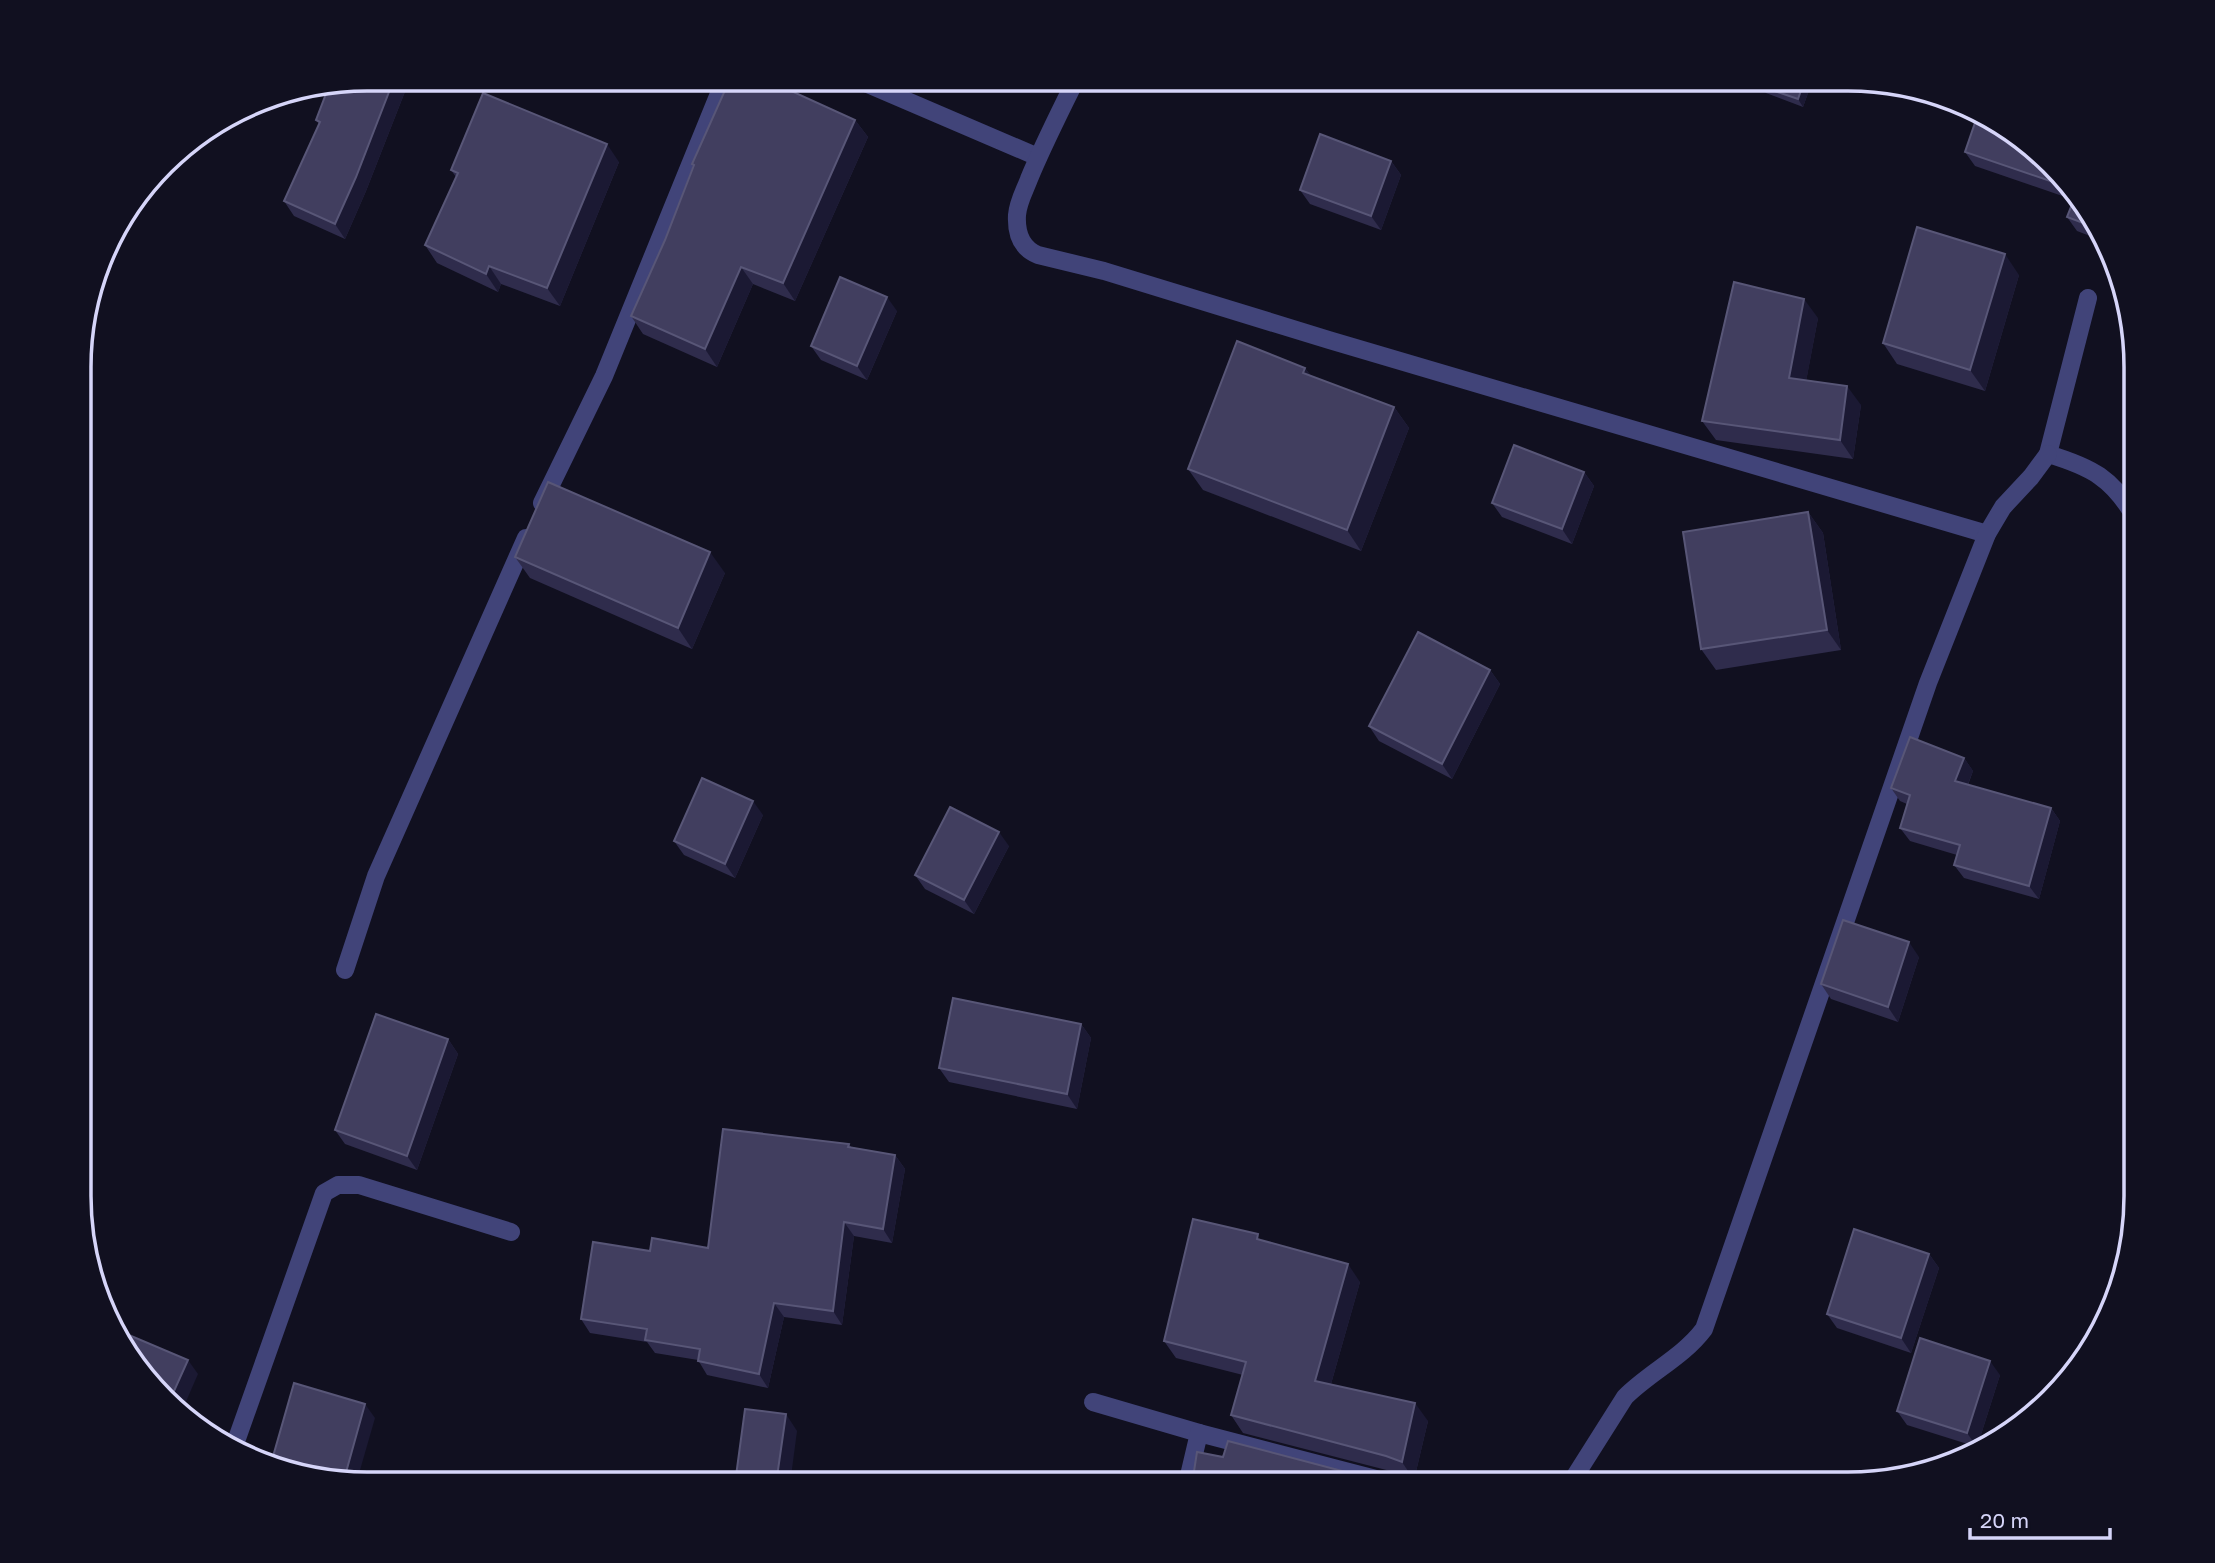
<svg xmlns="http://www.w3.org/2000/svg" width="2215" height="1563" font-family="'Golos Text',sans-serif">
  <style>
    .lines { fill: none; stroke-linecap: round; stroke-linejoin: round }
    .minor { stroke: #414479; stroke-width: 18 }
    .wall { fill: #2f2c4c }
    .shaded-wall { fill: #1b1933 }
    .building { fill: #413e5f; stroke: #585677; stroke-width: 2 }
    .rim { fill: none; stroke: #d6d5f9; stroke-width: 3.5 }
  </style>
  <rect width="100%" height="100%" fill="#111020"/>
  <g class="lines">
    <g class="minor">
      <path d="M 856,79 L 1038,157"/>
      <path d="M 1076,79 C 1060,112 1043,145 1029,179 C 1025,190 1018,202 1017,215 C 1016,233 1021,248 1038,255 L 1104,271 L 1329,340 L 1987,534"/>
      <path d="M 2088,298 L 2048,454 C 2091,467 2113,478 2136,519"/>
      <path d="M 542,503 L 604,376 L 725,79"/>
      <path d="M 345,970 L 376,876 L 526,538"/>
      <path d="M 1093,1402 L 1199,1433"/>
      <path d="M 234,1447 L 324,1193 L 338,1185 L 359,1185 L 511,1232"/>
      <path d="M 1187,1484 L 1199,1433 L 1395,1484"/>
      <path d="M 1570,1484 L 1625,1397 C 1650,1372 1683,1357 1704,1329 L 1928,683 L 1987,534 L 2003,507 L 2031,477 L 2048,454"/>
    </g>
  </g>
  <g class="wall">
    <path d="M 1813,79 L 1803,107 L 1766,93 L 1760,86 Z"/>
    <path d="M 406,89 L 366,191 L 345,239 L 294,216 L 284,201 L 319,124 L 316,120 Z"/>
    <path d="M 855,120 L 868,137 L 795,301 L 753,284 L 717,367 L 643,334 L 631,316 L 665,240 L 693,166 L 692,164 Z"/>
    <path d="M 2023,138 L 2098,223 L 2103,241 L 2077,231 L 2067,217 L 2074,200 L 1975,166 L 1965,152 Z"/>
    <path d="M 1391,161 L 1401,175 L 1381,230 L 1310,204 L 1300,190 Z"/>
    <path d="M 619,162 L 560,306 L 501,284 L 498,292 L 437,263 L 425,245 L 456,177 L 451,170 Z"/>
    <path d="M 2019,275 L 1985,391 L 1897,364 L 1883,343 Z"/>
    <path d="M 897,311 L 867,380 L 821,360 L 811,346 Z"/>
    <path d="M 1818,318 L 1806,381 L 1861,405 L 1853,459 L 1716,440 L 1702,421 Z"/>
    <path d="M 1305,368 L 1311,376 L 1394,407 L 1409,428 L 1361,551 L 1203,490 L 1188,469 Z"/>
    <path d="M 1584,472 L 1594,486 L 1572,544 L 1502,517 L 1492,503 Z"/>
    <path d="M 1808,512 L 1823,533 L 1841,650 L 1716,670 L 1701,649 Z"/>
    <path d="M 515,557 L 725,573 L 692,649 L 530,578 Z"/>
    <path d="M 1490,670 L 1500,684 L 1452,779 L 1379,741 L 1369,726 Z"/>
    <path d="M 1964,758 L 1973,771 L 1968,785 L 2051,808 L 2060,821 L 2039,899 L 1964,878 L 1954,865 L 1957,855 L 1910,841 L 1900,828 L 1907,804 L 1900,801 L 1891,788 Z"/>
    <path d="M 763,815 L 735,878 L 684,855 L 674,841 Z"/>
    <path d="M 1009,846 L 974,914 L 925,889 L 915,875 Z"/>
    <path d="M 1919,957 L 1898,1022 L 1831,999 L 1821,984 Z"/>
    <path d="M 1081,1024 L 1091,1038 L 1077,1109 L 949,1082 L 939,1068 Z"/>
    <path d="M 448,1039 L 458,1054 L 417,1170 L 345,1144 L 335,1130 Z"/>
    <path d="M 849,1144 L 851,1147 L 895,1155 L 905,1169 L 892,1243 L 854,1236 L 842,1325 L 784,1317 L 768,1388 L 707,1375 L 698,1360 L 655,1353 L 647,1342 L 590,1333 L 581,1319 L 708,1248 Z"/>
    <path d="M 1262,1240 L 1360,1282 L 1331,1384 L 1428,1421 L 1414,1480 L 1398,1473 L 1243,1433 L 1231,1415 L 1243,1375 L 1176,1358 L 1164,1341 Z"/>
    <path d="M 1929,1254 L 1939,1268 L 1911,1353 L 1837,1328 L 1827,1314 Z"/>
    <path d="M 2000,1375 L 1977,1447 L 1907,1425 L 1897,1411 Z"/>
  </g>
  <g class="shaded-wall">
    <path d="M 394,79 L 398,79 L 406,89 L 366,191 L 345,239 L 335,224 Z"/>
    <path d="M 1805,79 L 1813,79 L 1803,107 L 1798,99 Z"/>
    <path d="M 855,120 L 868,137 L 795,301 L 783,283 Z"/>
    <path d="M 607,144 L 619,162 L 560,306 L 547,288 Z"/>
    <path d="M 1391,161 L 1401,175 L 1381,230 L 1371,216 Z"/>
    <path d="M 2005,254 L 2019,275 L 1985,391 L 1970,370 Z"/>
    <path d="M 489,266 L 501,284 L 498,292 L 486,274 Z"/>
    <path d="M 741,267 L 753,284 L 717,367 L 705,349 Z"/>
    <path d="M 887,297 L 897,311 L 867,380 L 857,366 Z"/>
    <path d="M 1804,299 L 1818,318 L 1803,398 L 1789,378 Z"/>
    <path d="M 1305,368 L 1320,388 L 1303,373 Z"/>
    <path d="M 1847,386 L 1861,405 L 1853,459 L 1840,440 Z"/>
    <path d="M 1394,407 L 1409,428 L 1361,551 L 1347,530 Z"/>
    <path d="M 1584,472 L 1594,486 L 1572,544 L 1562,529 Z"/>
    <path d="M 1808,512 L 1823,533 L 1841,650 L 1827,630 Z"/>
    <path d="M 710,552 L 725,573 L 692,649 L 678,628 Z"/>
    <path d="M 1490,670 L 1500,684 L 1452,779 L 1442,764 Z"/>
    <path d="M 1964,758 L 1973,771 L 1964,794 L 1955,781 Z"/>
    <path d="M 753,801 L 763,815 L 735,878 L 725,864 Z"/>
    <path d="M 2051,808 L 2060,821 L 2039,899 L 2029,886 Z"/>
    <path d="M 999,832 L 1009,846 L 974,914 L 964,900 Z"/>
    <path d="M 1909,942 L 1919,957 L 1898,1022 L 1888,1007 Z"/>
    <path d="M 1081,1024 L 1091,1038 L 1077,1109 L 1067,1094 Z"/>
    <path d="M 448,1039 L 458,1054 L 417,1170 L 407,1156 Z"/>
    <path d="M 895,1155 L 905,1169 L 892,1243 L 883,1229 Z"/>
    <path d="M 844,1222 L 854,1236 L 842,1325 L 833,1311 Z"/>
    <path d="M 1929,1254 L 1939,1268 L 1911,1353 L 1901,1338 Z"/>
    <path d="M 1348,1264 L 1360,1282 L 1327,1398 L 1315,1381 Z"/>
    <path d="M 774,1303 L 784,1317 L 768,1388 L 759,1374 Z"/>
    <path d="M 188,1360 L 198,1374 L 181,1413 L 170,1400 Z"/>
    <path d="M 1990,1361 L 2000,1375 L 1977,1447 L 1967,1433 Z"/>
    <path d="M 1415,1403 L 1428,1421 L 1414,1480 L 1402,1462 Z"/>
    <path d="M 365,1404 L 375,1418 L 356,1484 L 345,1476 Z"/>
    <path d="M 786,1414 L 797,1431 L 790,1484 L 776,1484 Z"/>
    <path d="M 1361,1476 L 1367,1484 L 1360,1484 Z"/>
  </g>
  <g class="building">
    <path d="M 367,79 L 394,79 L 356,177 L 335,224 L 284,201 L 320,122 L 316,120 L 329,86 Z"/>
    <path d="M 730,79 L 765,79 L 855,120 L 783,283 L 741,267 L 705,349 L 631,316 L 665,240 L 694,165 L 692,164 Z"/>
    <path d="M 1763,79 L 1805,79 L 1798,99 L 1760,86 Z"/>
    <path d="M 483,93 L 607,144 L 547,288 L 489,266 L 486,274 L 425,245 L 458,173 L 451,170 Z"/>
    <path d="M 1978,114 L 2023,138 L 2065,186 L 1965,152 Z"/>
    <path d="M 1320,134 L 1391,161 L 1371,216 L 1300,190 Z"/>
    <path d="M 2075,197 L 2098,223 L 2099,229 L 2067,217 Z"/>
    <path d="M 1917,227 L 2005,254 L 1970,370 L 1883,343 Z"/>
    <path d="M 840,277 L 887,297 L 857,366 L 811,346 Z"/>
    <path d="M 1734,282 L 1804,299 L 1789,378 L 1847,386 L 1840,440 L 1702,421 Z"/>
    <path d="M 1237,341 L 1305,368 L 1303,373 L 1394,407 L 1347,530 L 1188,469 Z"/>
    <path d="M 1514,445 L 1584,472 L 1562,529 L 1492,503 Z"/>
    <path d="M 548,482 L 710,552 L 678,628 L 515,557 Z"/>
    <path d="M 1808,512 L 1827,630 L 1701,649 L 1683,532 Z"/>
    <path d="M 1418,632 L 1490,670 L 1442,764 L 1369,726 Z"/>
    <path d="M 1910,737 L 1964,758 L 1955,781 L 2051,808 L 2029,886 L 1954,865 L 1960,845 L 1900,828 L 1910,795 L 1891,788 Z"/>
    <path d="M 702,778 L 753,801 L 725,864 L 674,841 Z"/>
    <path d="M 950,807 L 999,832 L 964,900 L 915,875 Z"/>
    <path d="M 1843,920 L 1909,942 L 1888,1007 L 1821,984 Z"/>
    <path d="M 953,998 L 1081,1024 L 1067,1094 L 939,1068 Z"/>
    <path d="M 376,1014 L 448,1039 L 407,1156 L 335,1130 Z"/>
    <path d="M 723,1129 L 849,1144 L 848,1147 L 895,1155 L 883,1229 L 844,1222 L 833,1311 L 774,1303 L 759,1374 L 698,1361 L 700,1349 L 645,1340 L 647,1329 L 581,1319 L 593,1242 L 650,1251 L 652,1238 L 708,1248 Z"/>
    <path d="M 1193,1219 L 1258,1234 L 1257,1239 L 1348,1264 L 1315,1381 L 1415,1403 L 1402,1462 L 1386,1456 L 1231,1415 L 1246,1362 L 1164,1341 Z"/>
    <path d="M 1854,1229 L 1929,1254 L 1901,1338 L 1827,1314 Z"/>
    <path d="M 117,1330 L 188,1360 L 170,1400 L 118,1340 L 115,1333 Z"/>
    <path d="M 1920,1338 L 1990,1361 L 1967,1433 L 1897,1411 Z"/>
    <path d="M 294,1383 L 365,1404 L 345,1476 L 374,1484 L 349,1484 L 274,1469 L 270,1467 Z"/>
    <path d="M 745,1409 L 786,1414 L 776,1484 L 727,1484 L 730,1475 L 736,1476 Z"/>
    <path d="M 1228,1441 L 1361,1476 L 1360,1484 L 1192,1484 L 1197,1452 L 1223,1457 Z"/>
  </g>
  <path d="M0 0H2215V1563H0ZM367 91H1848A276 276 0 0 1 2124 367V1196A276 276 0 0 1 1848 1472H367A276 276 0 0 1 91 1196V367A276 276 0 0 1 367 91Z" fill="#111020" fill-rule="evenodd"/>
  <path class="rim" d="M367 91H1848A276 276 0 0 1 2124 367V1196A276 276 0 0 1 1848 1472H367A276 276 0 0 1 91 1196V367A276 276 0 0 1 367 91Z"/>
  <path d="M1970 1528v10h140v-10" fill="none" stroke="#d6d5f9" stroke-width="3.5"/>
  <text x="1980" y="1528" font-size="21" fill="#d6d5f9" stroke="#111020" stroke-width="5" paint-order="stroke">20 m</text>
</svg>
